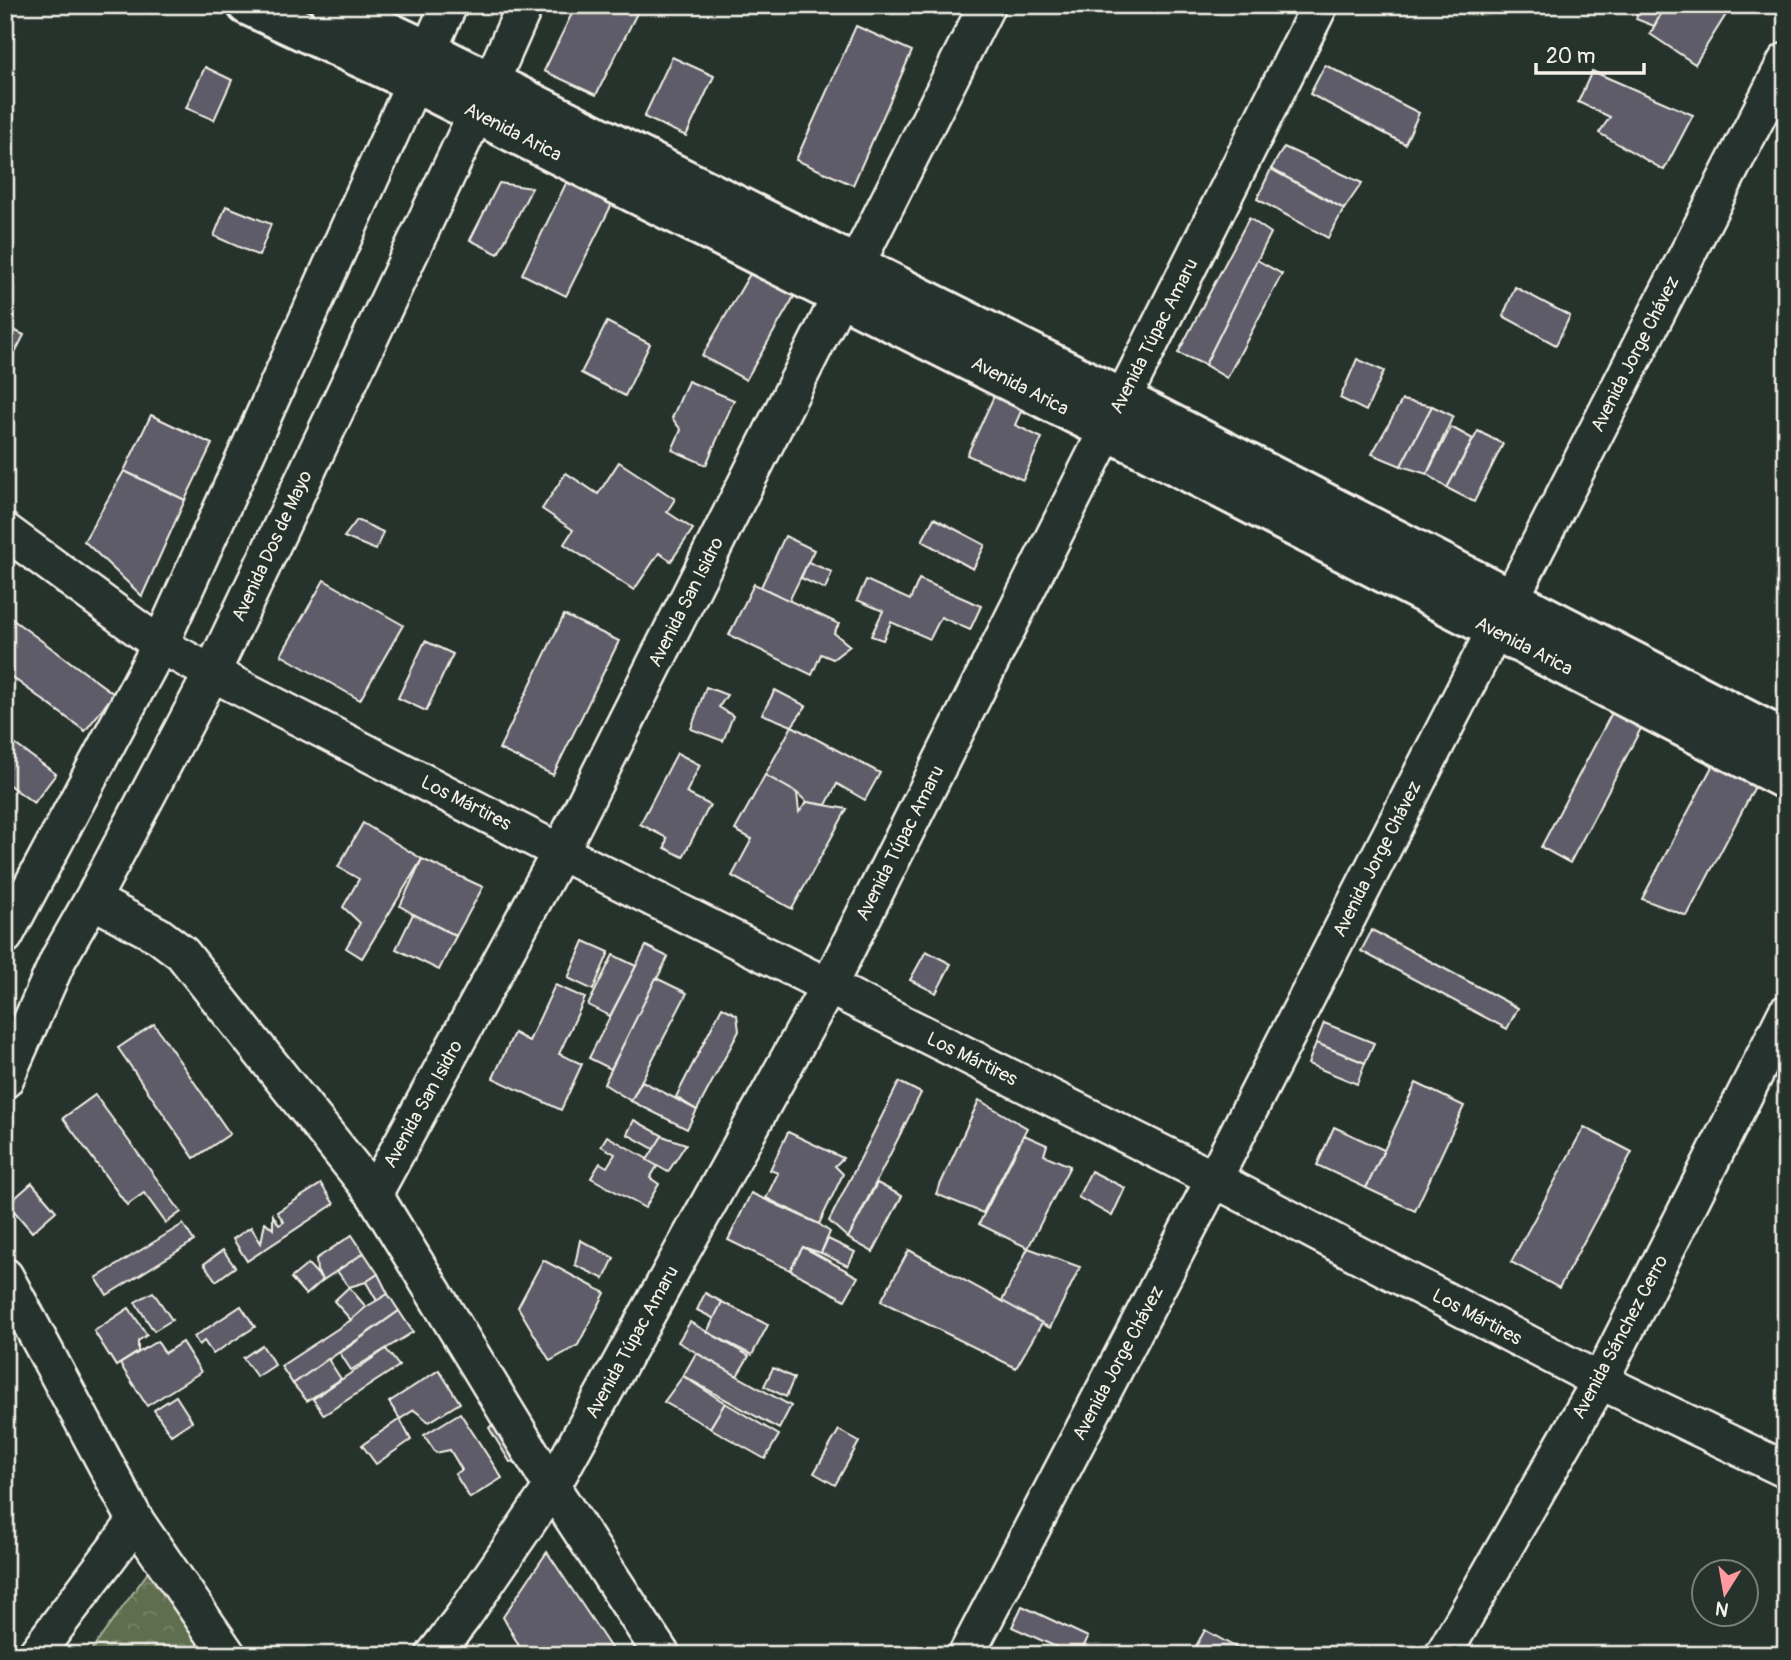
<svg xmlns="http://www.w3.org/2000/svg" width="1791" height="1660" font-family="Pangolin,sans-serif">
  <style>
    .park { fill: url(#park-crowns); stroke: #aab09c; stroke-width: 2 }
    .building { fill: #5d5c67; stroke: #f4f1e8; stroke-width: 2 }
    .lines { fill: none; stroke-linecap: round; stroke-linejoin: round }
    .street-casing { stroke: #f4f1e8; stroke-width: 40 }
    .secondary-casing { stroke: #f4f1e8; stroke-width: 44 }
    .street { stroke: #26332d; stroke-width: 35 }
    .secondary { stroke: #26332d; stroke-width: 38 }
    .labels { text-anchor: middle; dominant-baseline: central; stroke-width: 6; stroke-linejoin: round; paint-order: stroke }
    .street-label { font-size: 19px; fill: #f4f1e8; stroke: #26332d }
  </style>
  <defs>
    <pattern id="park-crowns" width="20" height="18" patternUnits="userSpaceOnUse" patternTransform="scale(1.75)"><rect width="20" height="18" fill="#5f6e50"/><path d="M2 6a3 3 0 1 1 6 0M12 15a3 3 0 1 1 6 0" fill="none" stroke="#778369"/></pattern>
  </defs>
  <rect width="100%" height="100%" fill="#26332d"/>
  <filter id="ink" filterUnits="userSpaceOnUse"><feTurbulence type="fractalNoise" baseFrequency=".0143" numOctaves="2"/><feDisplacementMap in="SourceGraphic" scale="14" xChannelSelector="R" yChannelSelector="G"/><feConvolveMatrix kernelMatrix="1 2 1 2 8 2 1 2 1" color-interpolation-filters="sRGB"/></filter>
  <g filter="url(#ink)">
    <path class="park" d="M 154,1564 L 212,1655 L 88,1655 Z"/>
    <g class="building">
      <path d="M 576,5 L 641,5 L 596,95 L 544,71 Z"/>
      <path d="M 1641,5 L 1665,5 L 1654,26 L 1636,19 Z"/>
      <path d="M 1666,5 L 1732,5 L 1695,64 L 1650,34 Z"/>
      <path d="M 856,26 L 912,51 L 853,185 L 796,160 Z"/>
      <path d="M 672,57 L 714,76 L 686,136 L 644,117 Z"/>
      <path d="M 1325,65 L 1419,113 L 1405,144 L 1310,94 Z"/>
      <path d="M 205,67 L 232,80 L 214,120 L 186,108 Z"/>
      <path d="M 1592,71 L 1693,115 L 1664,170 L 1599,133 L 1610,117 L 1578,102 Z"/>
      <path d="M 1284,147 L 1362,183 L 1344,209 L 1271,169 Z"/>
      <path d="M 573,169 L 618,192 L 566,296 L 522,274 Z"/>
      <path d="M 1271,169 L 1344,209 L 1328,238 L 1257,199 Z"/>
      <path d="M 499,183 L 532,188 L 498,254 L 470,240 Z"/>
      <path d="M 226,206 L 271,224 L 259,256 L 214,236 Z"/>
      <path d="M 1249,218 L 1271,233 L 1205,365 L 1178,353 Z"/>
      <path d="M 1257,260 L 1282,274 L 1227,378 L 1205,365 Z"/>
      <path d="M 757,262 L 799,288 L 746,380 L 702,356 Z"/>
      <path d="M 1515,287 L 1570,316 L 1556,345 L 1503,316 Z"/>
      <path d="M 607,322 L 650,344 L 625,396 L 581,373 Z"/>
      <path d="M 5,326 L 24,335 L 5,372 Z"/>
      <path d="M 1357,359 L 1384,371 L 1366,411 L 1340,398 Z"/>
      <path d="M 688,381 L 734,400 L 706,465 L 672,450 L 681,430 L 672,418 Z"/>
      <path d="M 994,396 L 1022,409 L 1015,425 L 1042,438 L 1023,480 L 967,455 Z"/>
      <path d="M 1402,400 L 1432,406 L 1401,466 L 1372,454 Z"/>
      <path d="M 1432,406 L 1453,416 L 1427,474 L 1401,466 Z"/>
      <path d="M 151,415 L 212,444 L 185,500 L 124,471 Z"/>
      <path d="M 1451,427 L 1473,439 L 1447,488 L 1427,474 Z"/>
      <path d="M 1478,431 L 1503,444 L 1474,502 L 1447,488 Z"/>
      <path d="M 619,462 L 675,499 L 667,512 L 693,529 L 671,561 L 659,553 L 634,590 L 564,544 L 573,530 L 542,509 L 566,473 L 598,494 Z"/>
      <path d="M 124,471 L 185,500 L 142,596 L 84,541 Z"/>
      <path d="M 934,518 L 985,545 L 973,569 L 922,541 Z"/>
      <path d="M 357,520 L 383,532 L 376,550 L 344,537 Z"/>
      <path d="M 785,536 L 814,550 L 789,601 L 761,587 Z"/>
      <path d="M 808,562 L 832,572 L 825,589 L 801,578 Z"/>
      <path d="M 919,579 L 981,606 L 970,630 L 941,617 L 930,639 L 891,622 L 883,640 L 871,636 L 883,611 L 857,600 L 866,580 L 910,600 Z"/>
      <path d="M 324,580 L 403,625 L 360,700 L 281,655 Z"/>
      <path d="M 754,584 L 839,624 L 834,633 L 850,646 L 833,659 L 821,654 L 812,675 L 729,635 Z"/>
      <path d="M 5,614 L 114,694 L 85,731 L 5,672 Z"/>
      <path d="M 564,615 L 619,641 L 553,775 L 499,749 Z"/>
      <path d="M 425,641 L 453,654 L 426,711 L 398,698 Z"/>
      <path d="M 706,687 L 727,695 L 719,707 L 733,716 L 723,741 L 691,729 Z"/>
      <path d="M 775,690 L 806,706 L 792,726 L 762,714 Z"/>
      <path d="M 1617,703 L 1646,719 L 1570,863 L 1541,847 Z"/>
      <path d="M 792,726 L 880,773 L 865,800 L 837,784 L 826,805 L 807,802 L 797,793 L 765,775 Z"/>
      <path d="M 5,737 L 56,774 L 34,803 L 5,782 Z"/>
      <path d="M 677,753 L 700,765 L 686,793 L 710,805 L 683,857 L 665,848 L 667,838 L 640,824 Z"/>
      <path d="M 1717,757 L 1760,777 L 1687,916 L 1642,899 Z"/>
      <path d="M 765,775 L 797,793 L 799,812 L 807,802 L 847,809 L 792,909 L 732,876 L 752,839 L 735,830 Z"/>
      <path d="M 363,823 L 422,859 L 362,958 L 346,948 L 360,923 L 343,907 L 359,879 L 338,867 Z"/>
      <path d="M 422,859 L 483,887 L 456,936 L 413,914 L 400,906 Z"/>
      <path d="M 413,914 L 456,936 L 439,970 L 396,949 Z"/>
      <path d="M 1372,930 L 1518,1008 L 1507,1029 L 1361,951 Z"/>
      <path d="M 584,941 L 609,952 L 593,990 L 568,978 Z"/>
      <path d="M 646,946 L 668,957 L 611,1069 L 589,1058 Z"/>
      <path d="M 926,951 L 951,964 L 936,993 L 910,980 Z"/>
      <path d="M 613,955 L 636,966 L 610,1016 L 588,1005 Z"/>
      <path d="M 656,978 L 687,993 L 631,1101 L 604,1084 Z"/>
      <path d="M 555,985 L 585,998 L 559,1054 L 582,1064 L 561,1110 L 493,1078 L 514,1033 L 529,1041 Z"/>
      <path d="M 722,1007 L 737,1015 L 739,1031 L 697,1110 L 676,1097 Z"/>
      <path d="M 1324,1023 L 1374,1043 L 1365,1063 L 1316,1043 Z"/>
      <path d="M 154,1024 L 230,1134 L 194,1158 L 118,1048 Z"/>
      <path d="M 1316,1043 L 1365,1063 L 1357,1084 L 1308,1064 Z"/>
      <path d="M 642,1081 L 697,1110 L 687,1129 L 631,1101 Z"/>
      <path d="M 899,1082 L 921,1093 L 848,1238 L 829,1221 Z"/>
      <path d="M 1416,1083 L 1464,1106 L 1415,1211 L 1366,1188 Z"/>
      <path d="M 95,1095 L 181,1212 L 166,1223 L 144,1193 L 127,1205 L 63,1118 Z"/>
      <path d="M 979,1100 L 1027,1128 L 983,1213 L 936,1194 Z"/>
      <path d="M 634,1120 L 669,1139 L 654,1149 L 627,1134 Z"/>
      <path d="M 1334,1127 L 1384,1150 L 1366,1188 L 1317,1165 Z"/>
      <path d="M 1584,1127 L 1632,1152 L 1559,1288 L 1511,1262 Z"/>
      <path d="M 788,1132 L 843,1158 L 835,1166 L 843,1174 L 819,1224 L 766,1198 L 778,1173 L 770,1170 Z"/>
      <path d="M 1024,1135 L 1047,1145 L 1044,1155 L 1070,1166 L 1028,1248 L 979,1224 Z"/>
      <path d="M 607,1136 L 658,1165 L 650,1178 L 659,1184 L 645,1208 L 591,1178 L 600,1163 L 607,1167 L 615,1154 L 601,1146 Z"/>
      <path d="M 662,1136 L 686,1144 L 668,1172 L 647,1160 Z"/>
      <path d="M 1091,1171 L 1125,1188 L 1112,1216 L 1078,1197 Z"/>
      <path d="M 32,1183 L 56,1211 L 32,1232 L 8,1204 Z"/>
      <path d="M 877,1183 L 902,1196 L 873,1252 L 848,1238 Z"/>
      <path d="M 321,1184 L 334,1204 L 247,1261 L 233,1239 L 251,1227 L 261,1243 L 265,1222 L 273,1229 L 273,1215 L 279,1225 L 284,1222 L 277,1212 Z"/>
      <path d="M 751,1193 L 819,1224 L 830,1232 L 821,1253 L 803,1247 L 790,1270 L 728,1240 Z"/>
      <path d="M 183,1224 L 194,1241 L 107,1295 L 96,1278 Z"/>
      <path d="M 352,1235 L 364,1253 L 323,1280 L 317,1271 L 316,1259 Z"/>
      <path d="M 828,1239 L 855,1252 L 848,1266 L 821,1253 Z"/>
      <path d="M 580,1240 L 614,1258 L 604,1279 L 575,1265 Z"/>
      <path d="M 803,1247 L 858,1277 L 845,1300 L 790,1270 Z"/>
      <path d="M 1028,1248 L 1080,1267 L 1050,1328 L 1001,1303 Z"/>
      <path d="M 223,1250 L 235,1267 L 216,1281 L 204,1264 Z"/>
      <path d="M 909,1250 L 1042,1323 L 1016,1368 L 881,1301 Z"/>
      <path d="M 364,1253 L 378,1274 L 366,1282 L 349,1287 L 337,1271 Z"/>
      <path d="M 543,1260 L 605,1293 L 578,1345 L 550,1361 L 518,1307 Z"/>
      <path d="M 308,1264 L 323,1280 L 306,1295 L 291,1278 Z"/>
      <path d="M 378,1274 L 388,1294 L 377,1301 L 366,1282 Z"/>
      <path d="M 349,1287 L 366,1307 L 351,1320 L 334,1301 Z"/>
      <path d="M 153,1292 L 172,1320 L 154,1331 L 135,1302 Z"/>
      <path d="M 705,1293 L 722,1302 L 715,1319 L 697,1310 Z"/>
      <path d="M 388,1294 L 399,1311 L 293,1384 L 281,1366 L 351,1320 L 366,1307 Z"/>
      <path d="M 722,1302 L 768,1325 L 752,1355 L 707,1332 Z"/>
      <path d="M 241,1306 L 255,1327 L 213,1354 L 204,1341 L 199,1345 L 194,1337 Z"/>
      <path d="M 129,1308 L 147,1335 L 138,1341 L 138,1352 L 116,1366 L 94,1331 Z"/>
      <path d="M 399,1311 L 413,1332 L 351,1370 L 340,1353 Z"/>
      <path d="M 690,1322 L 749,1356 L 737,1376 L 678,1342 Z"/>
      <path d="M 157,1341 L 165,1353 L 182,1342 L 201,1372 L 147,1406 L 120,1364 Z"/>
      <path d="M 262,1345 L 275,1365 L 257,1377 L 243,1358 Z"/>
      <path d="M 386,1349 L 399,1366 L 324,1415 L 313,1399 Z"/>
      <path d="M 696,1353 L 791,1406 L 779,1429 L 683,1376 Z"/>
      <path d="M 328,1359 L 341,1379 L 307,1401 L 293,1384 Z"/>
      <path d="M 773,1368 L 794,1378 L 786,1397 L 764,1386 Z"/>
      <path d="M 439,1370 L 460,1403 L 429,1422 L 414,1410 L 400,1419 L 389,1402 Z"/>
      <path d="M 683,1376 L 725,1403 L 710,1428 L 664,1402 Z"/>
      <path d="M 176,1396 L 192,1421 L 171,1435 L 154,1410 Z"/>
      <path d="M 725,1403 L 779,1435 L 765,1459 L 710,1428 Z"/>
      <path d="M 460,1413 L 502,1478 L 470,1498 L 455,1474 L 462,1470 L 450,1450 L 436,1453 L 424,1435 Z"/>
      <path d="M 502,1415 L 529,1460 L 510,1462 L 489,1428 Z"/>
      <path d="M 400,1419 L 411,1440 L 376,1464 L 362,1445 Z"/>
      <path d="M 839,1430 L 859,1442 L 835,1485 L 814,1473 Z"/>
      <path d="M 547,1552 L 615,1654 L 614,1655 L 524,1655 L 503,1617 Z"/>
      <path d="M 1022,1606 L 1088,1637 L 1080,1655 L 1074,1655 L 1012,1627 Z"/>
      <path d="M 1205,1630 L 1249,1655 L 1191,1655 Z"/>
    </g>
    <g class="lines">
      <g class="street-casing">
        <g id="street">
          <path d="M 5,531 L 160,645 L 212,673 L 560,852 L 1214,1179 L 1600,1381 L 1786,1470"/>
          <path d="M 92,900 L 158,935 L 182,953 L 374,1194 L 552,1487 L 662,1655"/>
          <path d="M 5,936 L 160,645 L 449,5"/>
          <path d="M 5,1080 L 59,958 L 92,900 L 212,673 L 491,82 L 525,5"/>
          <path d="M 374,1194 L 560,852 L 987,5"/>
          <path d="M 5,1276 L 136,1521 L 228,1655"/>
          <path d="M 35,1655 L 136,1521"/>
          <path d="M 434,1655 L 463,1617 L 552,1487 L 828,987 L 1320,5"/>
          <path d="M 966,1655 L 1214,1179 L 1786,61"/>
          <path d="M 1443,1655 L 1600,1381 L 1786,1013"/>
        </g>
      </g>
      <g class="secondary-casing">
        <g id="secondary">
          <path d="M 247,5 L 415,83 L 1107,430 L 1786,780"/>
          <path d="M 331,5 L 429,51 L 1123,399 L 1786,740"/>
        </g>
      </g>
      <use href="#street" class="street"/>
      <use href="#secondary" class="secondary"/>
    </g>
  </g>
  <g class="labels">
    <g class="street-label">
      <text transform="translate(513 132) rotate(27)">Avenida Arica</text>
      <text transform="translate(1154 336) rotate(-63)">Avenida Túpac Amaru</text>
      <text transform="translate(1635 354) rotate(-63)">Avenida Jorge Chávez</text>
      <text transform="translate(1020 386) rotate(27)">Avenida Arica</text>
      <text transform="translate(272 546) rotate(-65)">Avenida Dos de Mayo</text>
      <text transform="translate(686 602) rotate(-63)">Avenida San Isidro</text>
      <text transform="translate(1524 646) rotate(27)">Avenida Arica</text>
      <text transform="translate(466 803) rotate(27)">Los Mártires</text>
      <text transform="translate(900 843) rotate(-63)">Avenida Túpac Amaru</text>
      <text transform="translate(1377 859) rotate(-63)">Avenida Jorge Chávez</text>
      <text transform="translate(972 1059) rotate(26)">Los Mártires</text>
      <text transform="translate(423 1104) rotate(-61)">Avenida San Isidro</text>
      <text transform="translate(1477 1317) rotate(28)">Los Mártires</text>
      <text transform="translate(1620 1337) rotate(-62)">Avenida Sánchez Cerro</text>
      <text transform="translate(632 1342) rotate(-61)">Avenida Túpac Amaru</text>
      <text transform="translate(1118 1363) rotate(-62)">Avenida Jorge Chávez</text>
    </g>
  </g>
  <rect width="1791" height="1660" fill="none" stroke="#26332d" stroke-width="28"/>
  <rect x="14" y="14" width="1763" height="1632" fill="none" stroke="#f4f1e8" stroke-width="2.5" filter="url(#ink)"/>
  <g transform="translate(1725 1593) rotate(191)"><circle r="33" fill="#26332d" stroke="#787f78" stroke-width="2"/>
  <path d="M0-5L12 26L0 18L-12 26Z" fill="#ff9aa2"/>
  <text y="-10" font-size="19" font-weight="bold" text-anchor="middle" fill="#f4f1e8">N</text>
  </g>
  <path d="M1536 63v10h108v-10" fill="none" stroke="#f4f1e8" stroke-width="3.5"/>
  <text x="1546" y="63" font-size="21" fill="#f4f1e8" stroke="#26332d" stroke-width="5" paint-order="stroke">20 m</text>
</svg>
